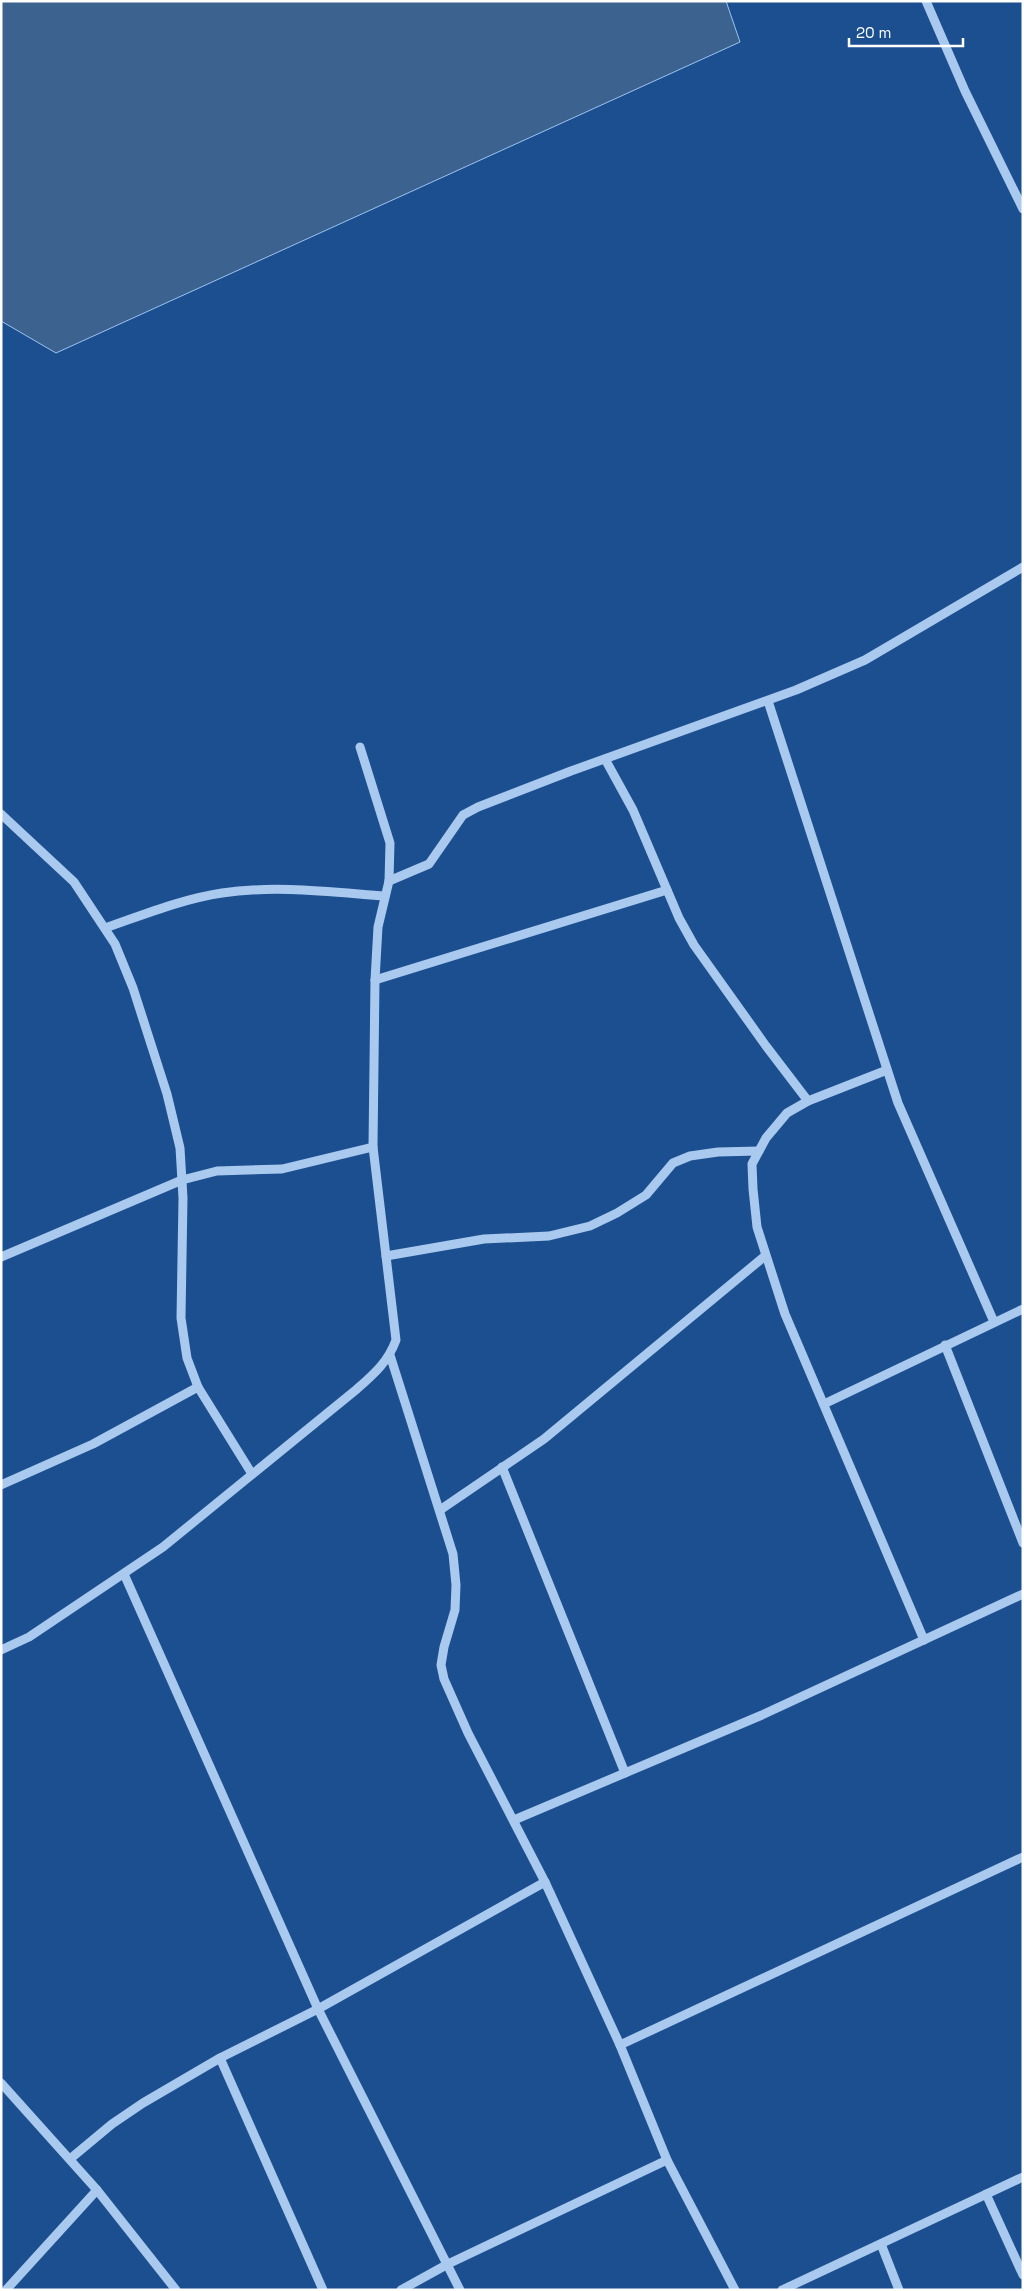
<svg xmlns="http://www.w3.org/2000/svg" width="1024" height="2291" font-family="'Space Grotesk',sans-serif">
	<style>
		.water { fill: #3c6290; stroke: #9cc4f0 }
		.lines { fill: none; stroke-linecap: round; stroke-linejoin: round }
		.minor { stroke: #a9c9ee; stroke-width: 9 }
	</style>
	<rect width="100%" height="100%" fill="#1b4f8f"/>
	<polygon class="water" points="1,1 726,1 740,42 56,353 1,321"/>
	<g class="lines">
		<g class="minor">
			<polyline points="926,1 965,91 1023,209"/>
			<polyline points="768,701 898,1103 994,1322"/>
			<polyline points="605,759 633,810 679,918 694,945 766,1046 808,1101"/>
			<polyline points="1,814 74,882 115,944 133,988 167,1094 180,1148 183,1198 181,1318 187,1358 198,1387 252,1474"/>
			<polyline points="389,881 429,864 463,815 478,807 571,771 796,690 865,660 1023,567"/>
			<path d="M105,928C143,915 182,899 222,893C275,885 331,892 385,896"/>
			<polyline points="375,980 667,890"/>
			<polyline points="887,1070 808,1101 787,1113 766,1138 752,1164 753,1189 757,1227 785,1314 924,1640"/>
			<polyline points="386,1256 484,1239 549,1236 590,1226 617,1213 646,1195 673,1163 690,1156 718,1152 759,1151"/>
			<polyline points="1,1257 182,1180 217,1171 282,1169 373,1147"/>
			<polyline points="945,1345 1023,1543"/>
			<polyline points="390,1355 453,1554 456,1585 455,1610 444,1647 441,1665 444,1679 468,1733 545,1882 620,2045 667,2160 735,2290"/>
			<polyline points="824,1404 1023,1309"/>
			<polyline points="502,1467 625,1773"/>
			<polyline points="1,1485 93,1444 198,1387"/>
			<polyline points="440,1510 544,1439 765,1256"/>
			<polyline points="124,1574 318,2009 460,2290"/>
			<path d="M1,1650L29,1637L163,1547L357,1389C374,1374 388,1362 396,1340L373,1147L375,980L378,927L389,881L390,843L360,747"/>
			<polyline points="514,1820 762,1715 1023,1594"/>
			<polyline points="620,2045 1023,1857"/>
			<polyline points="220,2058 323,2290"/>
			<polyline points="1,2083 97,2190 176,2290"/>
			<polyline points="70,2159 112,2124 143,2103 220,2058 318,2009 545,1882"/>
			<polyline points="986,2194 1023,2275"/>
			<polyline points="881,2244 899,2290"/>
			<polyline points="6,2290 97,2190"/>
			<polyline points="401,2290 448,2264 667,2160"/>
			<polyline points="782,2290 1023,2177"/>
		</g>
	</g>
	<rect width="1024" height="2291" fill="none" stroke="#ffffff" stroke-width="5"/>
	<path d="M849 38v8h114v-8" fill="none" stroke="#ffffff" stroke-width="2.5"/>
	<text x="856" y="38" font-size="15" fill="#ffffff" stroke="#1b4f8f" stroke-width="4" paint-order="stroke">20 m</text>
</svg>
